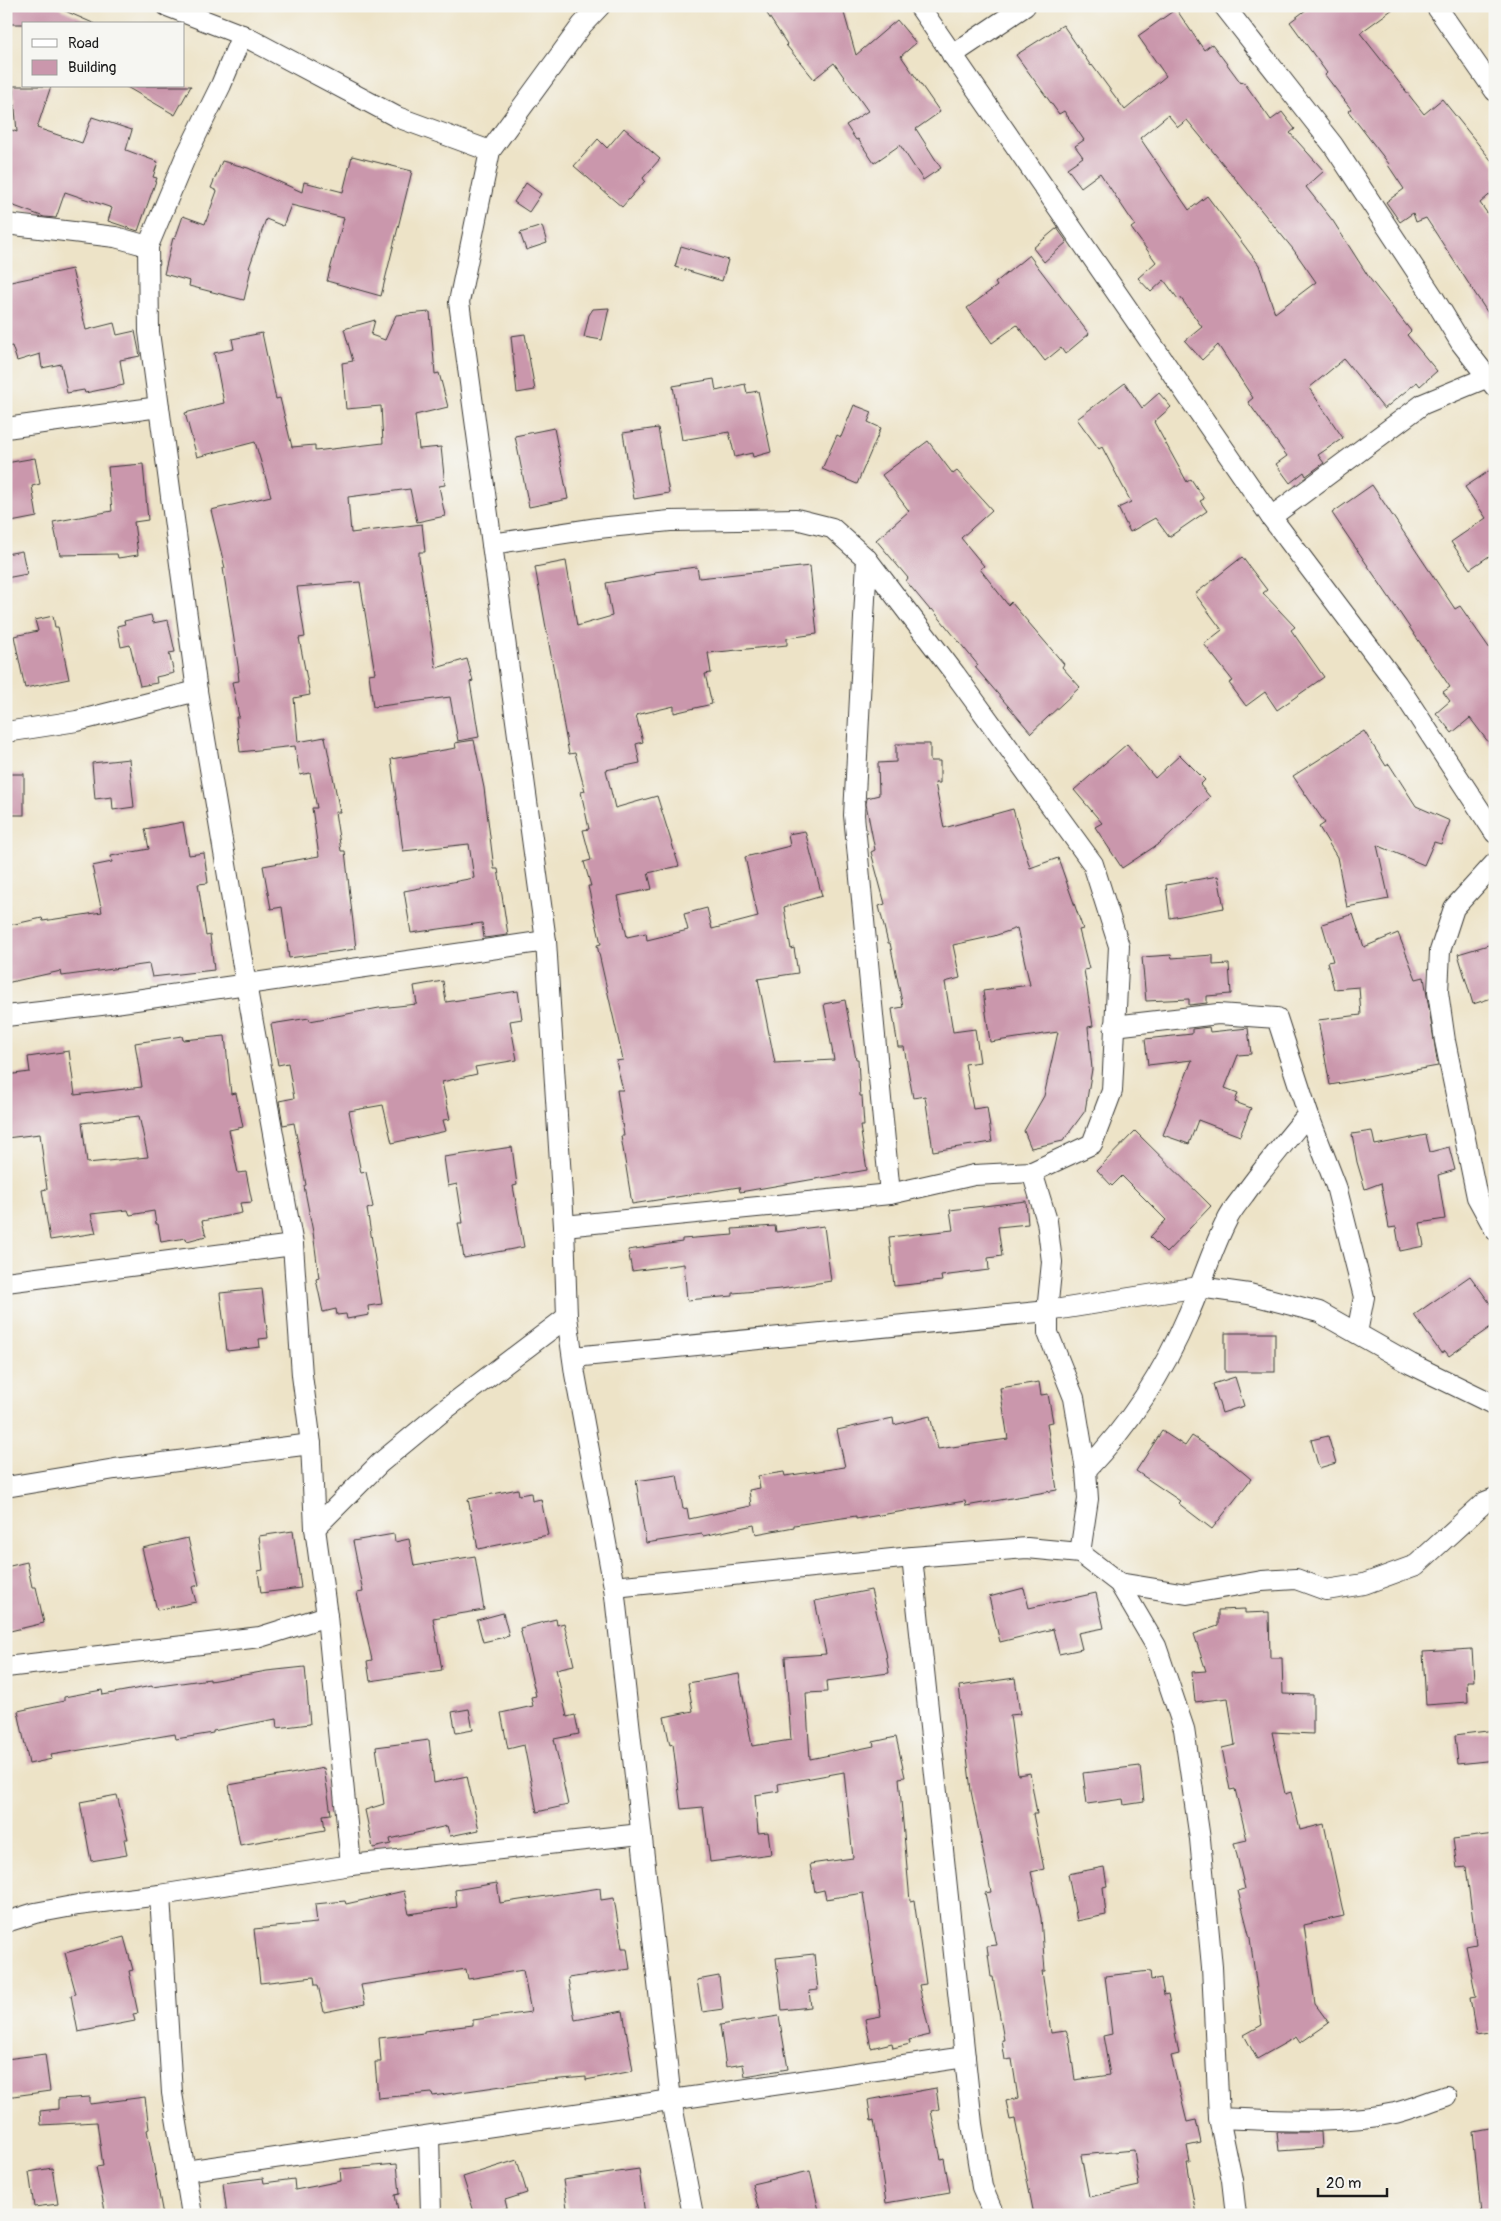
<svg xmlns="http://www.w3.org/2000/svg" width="1501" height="2221" font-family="Pangolin,sans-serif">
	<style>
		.building { fill: #ca97ac; fill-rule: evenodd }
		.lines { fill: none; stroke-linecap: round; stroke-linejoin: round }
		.minor-casing { stroke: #3b3a36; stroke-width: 22 }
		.minor { stroke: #fff; stroke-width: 20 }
	</style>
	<rect width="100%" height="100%" fill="#f6f6f2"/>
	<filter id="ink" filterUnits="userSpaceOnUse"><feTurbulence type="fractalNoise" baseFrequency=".02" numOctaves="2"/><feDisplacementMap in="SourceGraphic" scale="10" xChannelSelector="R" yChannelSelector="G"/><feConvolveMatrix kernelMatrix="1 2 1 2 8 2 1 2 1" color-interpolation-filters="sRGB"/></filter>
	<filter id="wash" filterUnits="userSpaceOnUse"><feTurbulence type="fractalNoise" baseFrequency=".0096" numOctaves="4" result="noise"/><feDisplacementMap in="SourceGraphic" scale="20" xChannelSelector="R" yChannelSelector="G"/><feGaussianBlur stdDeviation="1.12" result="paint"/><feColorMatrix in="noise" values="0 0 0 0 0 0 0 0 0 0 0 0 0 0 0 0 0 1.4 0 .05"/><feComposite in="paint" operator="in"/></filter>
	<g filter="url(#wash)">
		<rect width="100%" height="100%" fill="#ede3c7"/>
		<g id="blocks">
			<g class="building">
				<polygon points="6,6 54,6 95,24 8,24"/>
				<polygon points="762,6 842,6 856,55 897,20 916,43 901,56 940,112 916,129 941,168 923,180 900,145 874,163 858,139 856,140 846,125 868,111 834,63 814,79 786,45 787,44"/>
				<polygon points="1311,6 1397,6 1360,33 1424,114 1442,99 1495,165 1495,190 1480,203 1495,224 1495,324 1426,218 1416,222 1413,213 1400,222 1386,202 1404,189 1388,165 1389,164 1348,111 1351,109 1325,75 1327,73 1290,22"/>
				<path d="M1176,9L1204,50L1212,44L1241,83L1243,81L1271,120L1282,112L1295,129L1290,133L1324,171L1306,187L1333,221L1370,279L1411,331L1407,335L1437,371L1420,386L1417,382L1384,409L1344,359L1309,388L1343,438L1318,455L1324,463L1306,476L1304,472L1290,483L1276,464L1287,456L1248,402L1253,398L1218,345L1202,360L1185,341L1202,327L1180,297L1178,299L1164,280L1151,292L1138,278L1156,262L1131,228L1135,225L1100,173L1081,187L1067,168L1083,157L1075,146L1084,140L1064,111L1059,114L1016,55L1063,25L1091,66L1092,65L1125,110L1166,76L1138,36ZM1168,115L1178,127L1187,120L1293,249L1316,282L1275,313L1259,265L1207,196L1189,210L1140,138Z"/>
				<polygon points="13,86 51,86 37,128 82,143 92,117 132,130 126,150 158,162 153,177 157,178 138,231 108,221 112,208 65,192 56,218 44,217 6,203 6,128 17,132"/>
				<polygon points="125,86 191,86 175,115"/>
				<polygon points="624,128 660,159 643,178 645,181 622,207 574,166 598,139 607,148"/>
				<polygon points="352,156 412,171 381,296 327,281 344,218 291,205 283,226 266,219 249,268 251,269 244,300 189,286 190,281 164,274 173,238 175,239 183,216 205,224 217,191 211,188 222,161 248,168 302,192 304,182 343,192"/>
				<polygon points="526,183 541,194 529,212 514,202"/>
				<polygon points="542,226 547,243 526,250 520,233"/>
				<polygon points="1057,228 1067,242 1044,262 1033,248"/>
				<polygon points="681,246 728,260 722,281 675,267"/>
				<polygon points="1029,255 1089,334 1065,354 1061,348 1045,361 1017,325 992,343 967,308 997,286 995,283"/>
				<polygon points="72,269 86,330 114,323 117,335 135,331 140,356 120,360 124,385 85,393 84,390 67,393 61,364 42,368 40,354 17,361 12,346 6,347 6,283"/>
				<polygon points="609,308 602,340 584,337 589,315 593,309"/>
				<polygon points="430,312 435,374 439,373 448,407 415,415 419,449 441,447 445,485 439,486 445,516 417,522 410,489 348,497 351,533 422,524 425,552 419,552 419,558 436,668 467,659 473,681 470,682 479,737 458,741 450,697 373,707 369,674 375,673 360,582 297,587 305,637 299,638 310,695 294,698 298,742 325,737 340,812 335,812 341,851 345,851 356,949 289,958 282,907 271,909 263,866 319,856 312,808 317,808 310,773 300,775 295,746 240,752 236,717 239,717 232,682 239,681 238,672 239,672 223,568 225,568 211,510 271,496 255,442 197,457 185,413 224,403 214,353 234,349 232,339 262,333 276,399 280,398 292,447 315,445 315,451 383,443 381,406 346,409 342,363 353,361 344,329 375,320 371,335 385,340 396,315"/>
				<polygon points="525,334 535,390 517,393 511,336"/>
				<polygon points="714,379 716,391 745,384 747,393 758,391 771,452 753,457 752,453 735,457 729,432 682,440 673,386"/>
				<polygon points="1125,383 1142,408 1159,393 1171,407 1154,422 1187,482 1191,479 1204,499 1200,501 1207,511 1169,537 1155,518 1130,532 1118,508 1131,502 1102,447 1099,449 1077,419"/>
				<polygon points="854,405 872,412 868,422 881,428 857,484 822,469 837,435 841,437"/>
				<polygon points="554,428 568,499 529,507 515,436"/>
				<polygon points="658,428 669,493 634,499 623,433"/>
				<polygon points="928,441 953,474 957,471 992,510 961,538 984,566 980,569 1008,605 1011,602 1064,664 1062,667 1080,687 1031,733 975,667 978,665 932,609 930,610 906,581 908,578 876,540 909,511 882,475"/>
				<polygon points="35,458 40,484 32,486 37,517 6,523 6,463"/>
				<polygon points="143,464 148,520 134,522 138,555 118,558 117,554 60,555 53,522 112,511 108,467"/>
				<polygon points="1495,467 1495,552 1470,569 1451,542 1486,518 1465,487"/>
				<polygon points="1372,485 1455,609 1460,606 1495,656 1495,751 1470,718 1452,733 1436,713 1450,701 1443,692 1450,687 1332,513"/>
				<polygon points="22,551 27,574 6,578 6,554"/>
				<polygon points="1242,557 1267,590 1263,593 1295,627 1291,630 1324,677 1277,710 1265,692 1246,706 1229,683 1233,681 1204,644 1222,630 1195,594"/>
				<polygon points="566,561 577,626 612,616 606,583 655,574 654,572 697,567 699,578 810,566 817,634 787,638 787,645 708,653 711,673 705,674 712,704 674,713 674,706 636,715 643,742 636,744 640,763 606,770 615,808 657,796 679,866 648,873 652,889 618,896 627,937 646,933 647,940 688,930 684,914 707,908 712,929 758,917 745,857 790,846 788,834 805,831 822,896 784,907 791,949 794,948 798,973 758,979 775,1063 834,1060 824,1004 845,1000 856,1059 858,1059 860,1096 862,1096 864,1126 860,1126 867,1170 740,1192 739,1187 632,1204 621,1136 624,1136 617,1090 623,1090 616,1061 623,1060 597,945 601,944 588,886 591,886 584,862 591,860 583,830 589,829 581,792 585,791 575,753 569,754 535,567"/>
				<polygon points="151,615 153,623 168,620 175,652 169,653 174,673 156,677 157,683 140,686 130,645 121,647 117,626 125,624 124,621"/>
				<polygon points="53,616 55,627 58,627 69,679 25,688 14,636 38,631 35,620"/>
				<polygon points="1364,731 1386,766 1389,764 1416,806 1450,821 1441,844 1434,842 1424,865 1377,845 1389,899 1347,907 1337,857 1319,827 1325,823 1293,776"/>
				<polygon points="474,740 484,788 494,869 498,869 508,935 484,938 482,923 411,933 404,891 474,878 469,844 403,851 391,759 456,748 455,743"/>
				<polygon points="896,744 930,744 930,761 940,761 940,783 935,783 944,828 1013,809 1030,868 1058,858 1083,929 1079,930 1089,969 1084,970 1093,1026 1088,1027 1092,1069 1085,1111 1063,1141 1031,1148 1024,1131 1044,1096 1058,1032 990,1042 983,991 1030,985 1017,928 994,936 953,945 960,978 945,982 953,1032 975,1029 980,1062 965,1064 973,1109 987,1107 992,1142 933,1151 925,1096 913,1098 904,1047 898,1047 892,1009 903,1007 890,943 888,943 879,906 885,904 871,852 875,850 866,804 867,798 879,795 878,763 896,762"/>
				<polygon points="1127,744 1155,778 1180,755 1205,780 1200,785 1210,797 1160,843 1122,868 1095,827 1102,823 1074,790"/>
				<polygon points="129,759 134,807 113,810 112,797 95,799 92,763"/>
				<rect x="6" y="774" width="18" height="41"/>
				<polygon points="183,822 189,855 204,853 208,883 198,884 206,936 210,935 214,970 152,977 149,964 62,976 61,971 6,983 6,926 42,918 43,921 102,912 92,866 112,862 111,856 149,849 145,829"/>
				<polygon points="1218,876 1224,908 1170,918 1166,885"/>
				<polygon points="1353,914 1364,947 1398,933 1416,979 1424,977 1438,1066 1330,1085 1318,1020 1361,1015 1359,987 1334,989 1327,962 1333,961 1322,924"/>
				<polygon points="1495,943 1495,997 1473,1004 1458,954"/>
				<polygon points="1171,955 1172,958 1213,955 1213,965 1229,964 1231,994 1207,996 1207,1003 1189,1005 1189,999 1146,1001 1142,957"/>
				<polygon points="443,981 446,1002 518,991 522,1019 510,1021 517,1060 475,1067 477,1074 442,1082 450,1119 443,1120 446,1131 392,1143 383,1105 349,1111 361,1173 366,1172 373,1207 367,1209 382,1304 368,1306 369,1315 347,1319 346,1314 337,1315 336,1309 323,1312 316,1279 319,1278 313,1232 304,1186 306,1185 294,1123 283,1125 279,1101 294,1098 288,1063 278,1065 271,1024 309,1018 310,1021 379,1008 417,1004 414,986"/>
				<polygon points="1209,1027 1210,1032 1248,1028 1251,1054 1238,1055 1225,1088 1238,1093 1235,1102 1251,1108 1240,1136 1198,1120 1189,1144 1163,1135 1192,1060 1148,1065 1145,1039 1192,1034 1192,1029"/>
				<path d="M182,1036L183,1040L225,1036L231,1094L236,1093L243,1127L229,1130L238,1173L246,1172L252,1202L240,1203L242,1213L202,1221L206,1236L187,1241L186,1238L161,1242L158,1224H156L154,1211L130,1215L128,1210L91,1214L96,1233L50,1240L42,1190L47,1189L40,1134L6,1138V1075L30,1072L28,1057L69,1051L75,1095L142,1087L135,1043ZM139,1116L148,1157L87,1163L82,1123Z"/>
				<polygon points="1135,1131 1211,1206 1166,1253 1150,1237 1166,1220 1122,1176 1112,1186 1097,1170"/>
				<polygon points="1372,1131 1375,1145 1426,1135 1430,1152 1449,1147 1455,1170 1438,1175 1445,1219 1420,1223 1424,1246 1400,1251 1396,1227 1389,1228 1381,1183 1365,1189 1357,1162 1352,1134"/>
				<polygon points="512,1147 517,1185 513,1186 524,1247 464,1258 458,1223 463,1223 457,1184 448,1186 444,1157"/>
				<polygon points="1026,1201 1028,1224 998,1227 1002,1256 988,1258 989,1270 941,1276 942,1281 894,1286 889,1237 953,1230 950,1210"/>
				<polygon points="775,1226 776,1232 824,1226 831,1281 781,1289 733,1293 733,1296 687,1300 684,1264 632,1271 628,1250 682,1242 682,1239 733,1235 732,1229"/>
				<polygon points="1470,1276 1495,1310 1495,1324 1449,1356 1445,1351 1441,1353 1414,1315"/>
				<polygon points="262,1289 268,1338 259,1339 260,1347 227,1351 220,1293"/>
				<rect x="1225" y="1333" width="50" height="39"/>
				<polygon points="1235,1377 1244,1406 1222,1413 1213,1384"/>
				<polygon points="1039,1382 1041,1395 1048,1394 1053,1422 1047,1423 1057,1490 966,1506 965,1501 856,1519 856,1516 794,1525 794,1527 756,1534 754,1525 703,1536 702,1534 646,1543 636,1481 677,1475 683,1509 687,1508 689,1519 751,1506 749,1490 760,1488 758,1476 784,1472 785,1476 845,1467 837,1430 893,1418 894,1425 930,1416 938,1449 1008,1439 1000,1388"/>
				<polygon points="1162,1431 1185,1446 1192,1436 1226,1458 1251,1479 1212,1529 1178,1503 1180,1501 1136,1471"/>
				<polygon points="1328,1436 1336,1463 1319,1468 1311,1440"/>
				<polygon points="518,1489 519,1495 531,1493 532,1501 541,1499 548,1535 478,1549 468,1499"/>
				<polygon points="293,1531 301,1588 261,1593 258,1571 263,1570 259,1536"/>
				<polygon points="394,1534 395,1542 409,1539 414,1566 475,1556 484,1610 433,1618 442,1670 370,1681 367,1661 372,1660 357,1593 363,1592 353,1541"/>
				<polygon points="188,1538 199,1585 192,1587 196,1602 157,1610 142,1548"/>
				<polygon points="27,1562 32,1587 36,1587 44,1623 6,1632 6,1567"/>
				<polygon points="1024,1588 1029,1608 1096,1593 1104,1628 1078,1633 1082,1649 1059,1654 1053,1629 1000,1642 989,1597"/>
				<polygon points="871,1590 886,1652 889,1673 826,1681 827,1692 806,1693 810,1759 874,1746 873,1742 896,1737 905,1777 899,1778 910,1901 914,1900 926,1984 919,1985 930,2035 909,2040 910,2044 893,2048 892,2043 871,2048 865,2019 881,2016 863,1893 826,1899 824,1890 815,1892 810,1864 853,1858 844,1772 778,1784 779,1791 755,1795 758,1833 768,1832 771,1854 710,1862 703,1807 681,1809 673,1744 670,1745 664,1717 693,1711 688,1683 739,1674 752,1746 791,1740 785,1657 826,1654 815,1601"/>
				<polygon points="1245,1609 1245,1613 1269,1612 1270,1658 1282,1658 1283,1694 1313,1695 1313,1734 1272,1732 1285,1794 1291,1792 1300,1830 1324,1824 1344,1916 1304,1925 1315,2004 1329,2023 1300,2043 1296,2037 1257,2059 1244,2035 1262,2025 1250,1938 1238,1891 1245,1889 1234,1843 1247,1840 1235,1789 1230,1790 1222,1748 1235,1745 1228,1698 1195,1702 1192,1672 1206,1671 1194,1634 1218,1626 1218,1610"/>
				<polygon points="503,1613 509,1636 483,1642 477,1620"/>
				<polygon points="556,1619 557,1625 564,1623 574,1665 556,1669 567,1717 575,1715 579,1734 554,1739 568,1805 537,1812 524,1745 508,1749 501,1713 533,1706 531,1697 536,1696 520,1628"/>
				<polygon points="1472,1649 1474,1681 1467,1681 1468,1702 1426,1705 1423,1652"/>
				<polygon points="305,1667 310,1724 277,1728 276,1719 213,1731 213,1733 176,1739 175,1734 51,1755 52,1759 29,1764 18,1711 64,1701 64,1697 102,1690 103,1695 152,1686 152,1687 210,1679 210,1681 267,1671"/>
				<path d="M1015,1678L1020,1714L1010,1715L1018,1775L1030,1773L1037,1814H1033L1044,1869L1031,1872L1041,1918L1045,1971H1042L1051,2033L1066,2031L1069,2038L1075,2080L1110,2075L1103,2036L1112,2034L1105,1976L1150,1971L1151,1980L1161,1978L1164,1995L1168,1994L1179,2054L1171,2056L1187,2122L1196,2120L1201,2143L1187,2146L1190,2162H1187L1196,2215H1034L1015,2119L1010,2120L1006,2101L1018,2098L1012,2059L1005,2060L1002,2040H1004L993,1977H991L987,1946L996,1945L985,1893L991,1892L971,1791L959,1686ZM1134,2150L1139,2186L1089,2197L1081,2155Z"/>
				<polygon points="469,1709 473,1730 456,1733 452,1712"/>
				<polygon points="1495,1730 1495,1760 1458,1764 1455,1735"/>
				<polygon points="429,1740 434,1783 467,1776 479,1830 450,1836 447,1826 390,1839 391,1844 373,1848 365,1810 384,1804 376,1747"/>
				<polygon points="1140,1766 1144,1802 1124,1805 1123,1799 1087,1804 1083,1773"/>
				<polygon points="324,1768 331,1814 323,1815 325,1830 240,1845 229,1785"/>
				<polygon points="117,1795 128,1839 124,1839 127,1855 91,1861 80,1802"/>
				<polygon points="1495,1834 1495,2032 1476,2035 1470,1998 1476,1997 1466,1946 1476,1944 1466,1867 1457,1868 1453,1839"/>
				<polygon points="1104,1867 1107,1886 1103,1887 1106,1915 1077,1921 1068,1874"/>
				<polygon points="497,1883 500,1903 600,1888 601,1900 614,1898 622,1948 627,1948 630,1969 568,1978 575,2020 623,2011 633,2071 586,2080 586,2077 536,2081 433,2096 432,2093 378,2098 375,2062 381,2062 379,2038 424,2033 424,2031 473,2025 473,2020 531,2012 523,1970 468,1979 466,1969 361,1985 365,2004 324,2012 318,1985 315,1985 314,1977 260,1983 254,1929 317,1923 315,1904 345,1901 346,1904 404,1891 409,1914 457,1907 455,1890"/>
				<polygon points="124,1937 133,1970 129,1971 138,2013 133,2014 135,2021 78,2032 71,1995 76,1994 65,1953"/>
				<polygon points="814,1954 818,1990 809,1991 811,2007 782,2010 776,1958"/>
				<polygon points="719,1976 723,2009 702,2012 697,1980"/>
				<polygon points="779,2016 788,2069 745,2076 743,2064 726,2067 720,2025"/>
				<polygon points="45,2054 50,2091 6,2097 6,2059"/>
				<polygon points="936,2088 939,2109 931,2111 941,2159 944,2158 950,2192 886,2203 874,2120 871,2121 868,2100"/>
				<polygon points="90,2097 90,2104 145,2097 149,2129 147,2130 163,2215 106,2215 96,2167 103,2166 97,2122 41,2125 40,2111 58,2109 58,2099"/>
				<polygon points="1495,2127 1495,2215 1481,2215 1473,2131"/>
				<polygon points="1277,2132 1321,2132 1322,2148 1279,2151"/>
				<polygon points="517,2160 527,2193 505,2200 507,2208 484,2215 475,2215 463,2177"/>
				<polygon points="397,2164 400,2194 395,2195 399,2215 302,2215 301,2209 261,2215 227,2215 223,2183 263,2178 264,2183 294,2179 295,2190 341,2181 340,2169"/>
				<polygon points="52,2168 58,2204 34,2207 29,2172"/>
				<polygon points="639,2169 645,2215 568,2215 563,2180"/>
				<polygon points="810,2171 820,2215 760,2215 752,2184"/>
			</g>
		</g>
	</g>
	<g filter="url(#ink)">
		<use href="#blocks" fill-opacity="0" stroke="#3b3a36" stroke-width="1"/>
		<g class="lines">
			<defs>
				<g id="minor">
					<polyline points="167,6 242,35 397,117 490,151"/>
					<polyline points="600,6 582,25 490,151 459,302 546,941 564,1226 567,1317 575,1374 614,1587 671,2100 693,2215"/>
					<polyline points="919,6 1271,517 1397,684 1495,833"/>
					<polyline points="1224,6 1333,145 1432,295 1461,343 1495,387"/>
					<polyline points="1436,6 1495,91"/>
					<polyline points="242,35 221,85 185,158 148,246 149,332 197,691 246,984 293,1245 302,1375 311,1444 315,1528 327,1616 351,1865"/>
					<polyline points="952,55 1025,6"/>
					<polyline points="6,224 115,237 148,246"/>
					<polyline points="6,428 159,407"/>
					<polyline points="1271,517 1423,404 1488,377"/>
					<polyline points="492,544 598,528 670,521 796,519 832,528 867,559 955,674 1093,864 1119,946 1112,1091 1092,1144 1032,1172 974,1175 890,1194 564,1226"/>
					<polyline points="867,559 854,815 890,1194"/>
					<polyline points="6,732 77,721 197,691"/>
					<polyline points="1495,863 1454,908 1440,951 1438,992 1445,1041 1477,1197 1495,1230"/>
					<polyline points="6,1016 101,1005 546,941"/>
					<polyline points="1114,1026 1218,1014 1277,1018 1308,1114 1336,1186 1364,1297 1357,1333"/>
					<polyline points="1032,1172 1047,1221 1052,1262 1048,1302 1048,1333 1074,1398 1086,1470 1088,1499 1080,1553"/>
					<polyline points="6,1282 293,1245"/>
					<polyline points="573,1357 1048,1311 1199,1287 1249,1294 1319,1312 1411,1364 1495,1405"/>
					<path d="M1086,1470C1130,1424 1163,1374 1188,1315C1202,1284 1211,1251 1227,1220C1231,1211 1238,1203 1244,1195C1264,1167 1286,1141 1308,1114"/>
					<polyline points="6,1487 115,1469 311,1444"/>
					<polyline points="315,1528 380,1463 443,1411 567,1317"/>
					<polyline points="912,1557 972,2124 982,2187 994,2215"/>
					<polyline points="1119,1583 1187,1594 1262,1581 1296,1579 1326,1590 1364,1584 1416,1565 1485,1502 1495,1498"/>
					<polyline points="614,1587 912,1557 1027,1548 1080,1553 1119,1583 1156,1646 1184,1729 1200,1839 1212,1967 1219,2118 1232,2180 1236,2215"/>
					<polyline points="6,1667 260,1637 327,1616"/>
					<polyline points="160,1895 172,2093 192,2215"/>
					<polyline points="6,1922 35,1913 78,1905 160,1895 351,1865 641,1834"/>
					<path d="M1219,2118C1276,2120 1338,2125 1395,2113C1412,2109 1430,2101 1446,2096"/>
					<polyline points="429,2136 431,2215"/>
					<polyline points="185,2171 965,2057"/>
				</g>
			</defs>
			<use href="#minor" class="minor-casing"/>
			<use href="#minor" class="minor"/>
		</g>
	</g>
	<rect width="1501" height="2221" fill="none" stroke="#f6f6f2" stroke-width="25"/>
	<rect x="22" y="22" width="162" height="65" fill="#f6f6f2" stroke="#9f9f9c"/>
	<rect x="32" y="39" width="25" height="8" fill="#ffffff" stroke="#9f9f9c"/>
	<text x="68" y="48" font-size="15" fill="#1c1c1c">Road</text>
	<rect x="32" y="60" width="25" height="15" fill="#ca97ac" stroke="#9f9f9c"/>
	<text x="68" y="72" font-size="15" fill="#1c1c1c">Building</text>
	<path d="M1318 2188v8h69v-8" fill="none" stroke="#1c1c1c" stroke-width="2.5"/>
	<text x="1326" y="2188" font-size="15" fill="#1c1c1c" stroke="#f6f6f2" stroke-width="4" paint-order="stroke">20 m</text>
</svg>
